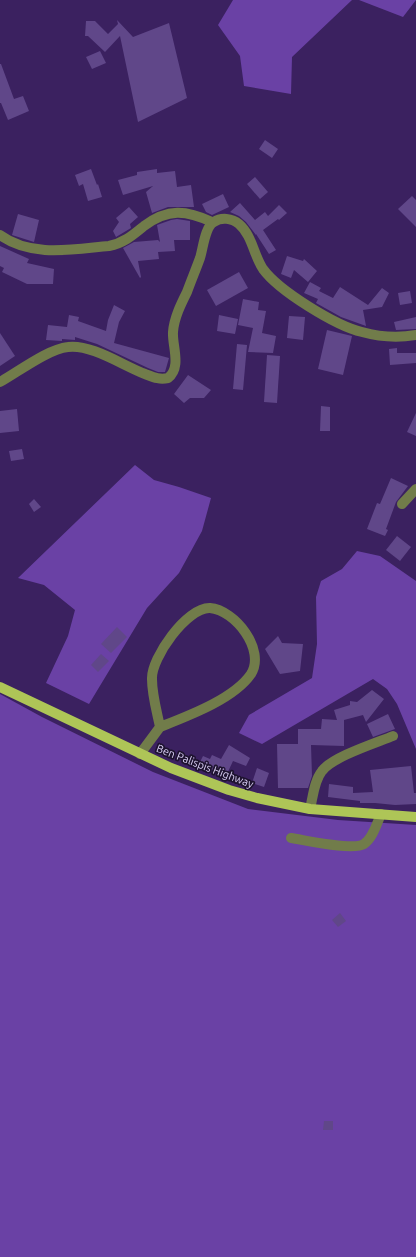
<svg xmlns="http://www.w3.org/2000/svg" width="416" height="1257" font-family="Ubuntu,sans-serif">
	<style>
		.green { fill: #6a41a5 }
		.building { fill: #604789 }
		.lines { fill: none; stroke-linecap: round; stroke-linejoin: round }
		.minor { stroke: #717c4a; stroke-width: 10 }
		.major { stroke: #aec557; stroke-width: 10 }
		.labels { text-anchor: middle; stroke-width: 3.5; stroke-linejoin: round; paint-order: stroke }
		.street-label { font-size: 11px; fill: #d9cef4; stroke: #1e132f }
	</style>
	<rect width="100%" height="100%" fill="#3b2160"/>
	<g class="green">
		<polygon points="233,0 352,0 292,57 291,94 244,86 240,56 218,25"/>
		<polygon points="359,0 416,0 403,17"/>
		<polygon points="135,465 154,480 179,487 211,498 202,531 179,573 147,608 89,704 46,683 68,636 75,610 44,585 18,578"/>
		<polygon points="357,551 380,556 416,581 416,749 397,704 387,689 373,679 262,744 239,733 249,715 312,678 317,644 316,597 321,581 342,569"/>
		<polygon points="0,694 42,717 153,772 248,809 338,820 416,825 416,1257 0,1257"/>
	</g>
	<g class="building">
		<polygon points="117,20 133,37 169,23 187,98 138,122 120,36 105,52 88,36 85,36 86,21 95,21 108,34 118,24"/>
		<polygon points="100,51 106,63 92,69 86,57"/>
		<polygon points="0,64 1,64 14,99 23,96 29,111 8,120 1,103 0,103"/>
		<polygon points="265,140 278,149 272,158 259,149"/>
		<polygon points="91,169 97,185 98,184 102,197 88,201 83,184 79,186 75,175"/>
		<polygon points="157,169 157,173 175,171 177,187 191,185 194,207 168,207 152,213 146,192 153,186 123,195 118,180 137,175 137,172"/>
		<polygon points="255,177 268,192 260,199 247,184"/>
		<polygon points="223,194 229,207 212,215 206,212 202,204"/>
		<polygon points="412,196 416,200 416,227 398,209"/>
		<polygon points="240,203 255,220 265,212 268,216 279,205 287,213 279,220 278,219 263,230 276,250 269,254 256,234 256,235 246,222 239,216 230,212"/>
		<polygon points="129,207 138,217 130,224 131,228 116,237 113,231 119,222 116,218"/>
		<polygon points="18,214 39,220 34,242 12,235"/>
		<polygon points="177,219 190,221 190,240 174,240 175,251 158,252 159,259 138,261 141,277 140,278 123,248 134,242 158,240 160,242 157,225 171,220"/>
		<polygon points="0,246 29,259 27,263 54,269 53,284 27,284 2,272 4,268 0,266"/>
		<polygon points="287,256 303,261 304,259 317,271 308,282 294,270 291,278 281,274"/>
		<polygon points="239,272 248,288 216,306 207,290"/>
		<polygon points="310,282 321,288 319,291 333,298 340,287 368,305 382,288 389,293 382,307 363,310 366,326 341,317 316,303 318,299 304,293"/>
		<polygon points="410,291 412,303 400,305 398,293"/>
		<polygon points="243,299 259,302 258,310 266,311 262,333 276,336 273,353 248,352 253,328 238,325"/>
		<polygon points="114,305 125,311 119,322 114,343 169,358 165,372 158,372 148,368 97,344 75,337 75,340 62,339 62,341 46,340 48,325 67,327 69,315 79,317 78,321 106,331 108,320"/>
		<polygon points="219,315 238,319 235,334 217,331"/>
		<polygon points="289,316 305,317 303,340 287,338"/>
		<polygon points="416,317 416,329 396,330 394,322"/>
		<polygon points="327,330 352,336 343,375 318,369"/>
		<polygon points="0,333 15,356 0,366"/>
		<polygon points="237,344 247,345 243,390 233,389"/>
		<polygon points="397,348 397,353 416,353 416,363 390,365 389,349"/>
		<polygon points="267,355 280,356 277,403 264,402"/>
		<polygon points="188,375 211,390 204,398 190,398 184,403 174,394"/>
		<polygon points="321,406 330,407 330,431 320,431"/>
		<polygon points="17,409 19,431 0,433 0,411"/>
		<polygon points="416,413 416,436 407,432"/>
		<polygon points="22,449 24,459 11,461 9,451"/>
		<polygon points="391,478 408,486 396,502 386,529 388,530 385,536 367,529 377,503 380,504"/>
		<polygon points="34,499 41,507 34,512 29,504"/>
		<polygon points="397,536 411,547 400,561 386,550"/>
		<polygon points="117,627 127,637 111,653 101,644"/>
		<polygon points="278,636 282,643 303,644 300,671 280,674 265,649"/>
		<polygon points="101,654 109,661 98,672 91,665"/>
		<polygon points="372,690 384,699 366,722 363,715 344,720 344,746 311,745 312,776 308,788 278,788 277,744 298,744 298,729 321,729 322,719 337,720 334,710 350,705 350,701 357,702"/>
		<polygon points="388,714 395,729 373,737 367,724"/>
		<polygon points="229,745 250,758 246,766 233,761 226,776 199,764 203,756 210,759 212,755 221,759"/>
		<polygon points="411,766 414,793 416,793 416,804 395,805 375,803 360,803 360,801 328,797 329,784 353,787 353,793 373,792 370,770"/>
		<polygon points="257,768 269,773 264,787 252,783"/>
		<polygon points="340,913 346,921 338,927 332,920"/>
		<polygon points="324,1121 333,1121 333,1130 323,1130"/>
	</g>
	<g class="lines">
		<g class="minor">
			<path d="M0,235C31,258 74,249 109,246C124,243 133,235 144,226C168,208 186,210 212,222"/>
			<path d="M0,382C18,372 48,349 68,347C91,344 122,365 145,374C153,377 159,380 168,378C182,367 172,346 173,332C174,318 181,304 187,292C191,281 196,269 200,258C203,249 205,226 214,222C221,217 232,218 239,224C252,235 254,256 263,269C279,291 336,326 362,332C380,337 398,338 416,335"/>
			<polyline points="402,504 416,489"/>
			<path d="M140,754L160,727C157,712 152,695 152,679C151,658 187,607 210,608C235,610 266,650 251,674C234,699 188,716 160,727"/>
			<path d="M310,809C313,797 314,781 322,771C332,757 376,743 393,736"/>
			<path d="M291,838C305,840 353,851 364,844C373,838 377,823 381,814"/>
		</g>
		<polyline class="major" points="0,687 171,768 229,790 257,798 310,809 416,817"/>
	</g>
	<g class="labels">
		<g class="street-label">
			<text transform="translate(205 766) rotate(21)" y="4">Ben Palispis Highway</text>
		</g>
	</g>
</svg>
